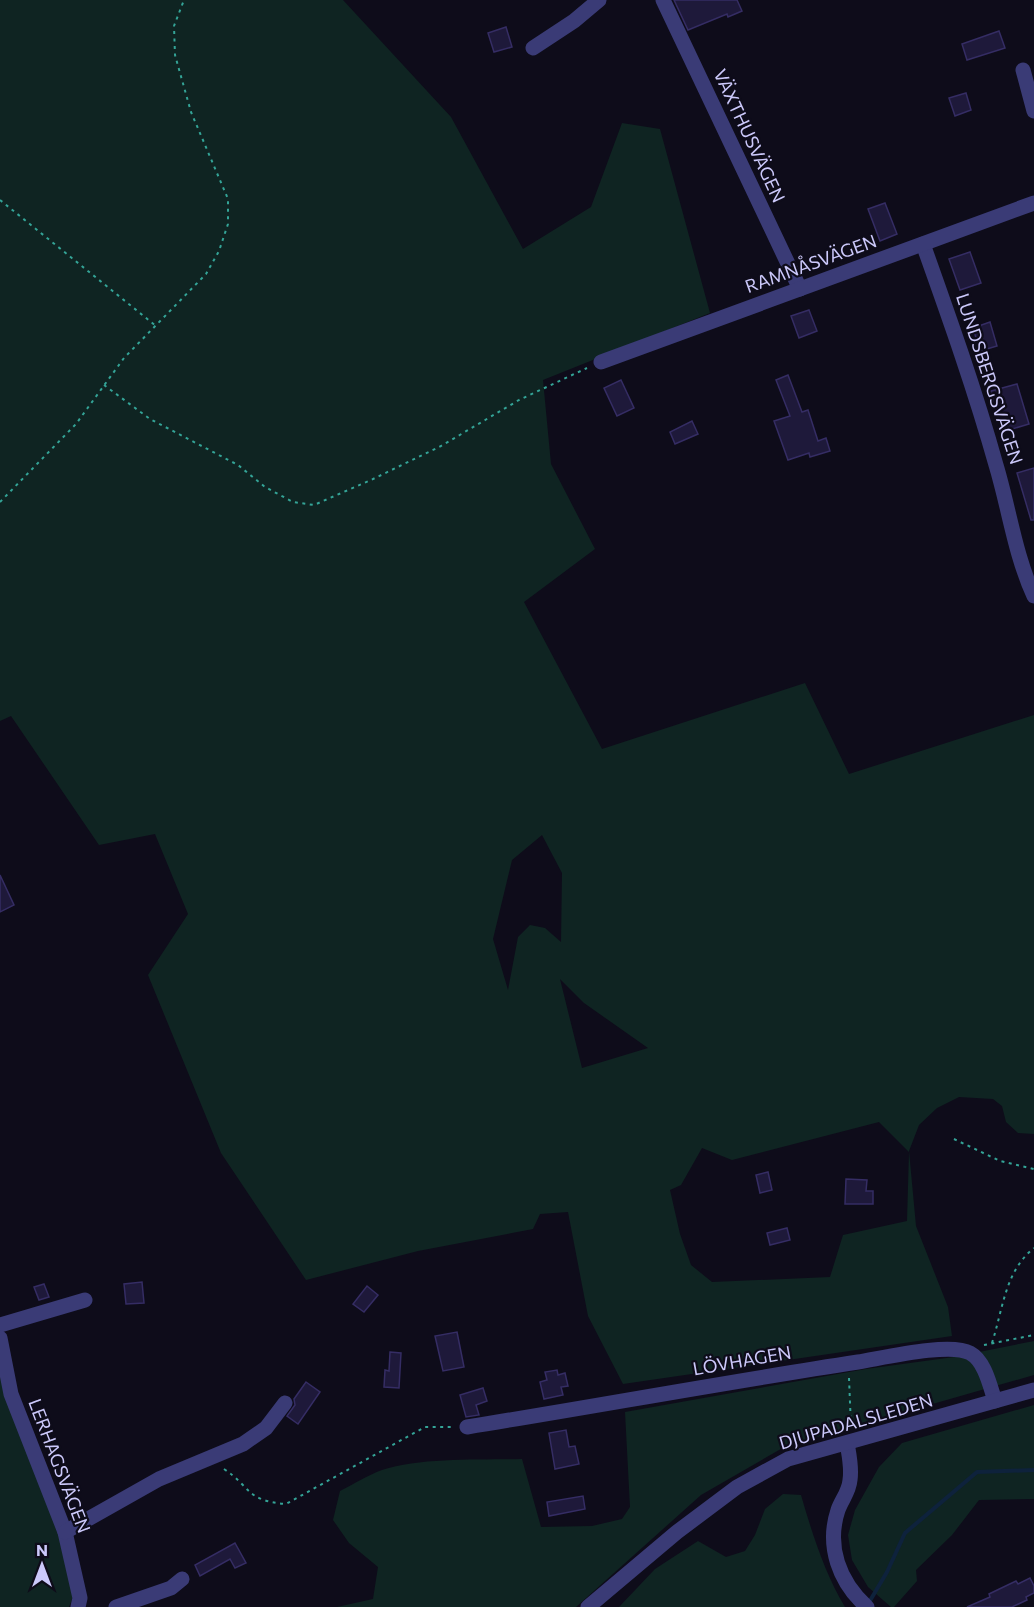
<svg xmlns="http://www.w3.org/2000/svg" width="1034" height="1607" font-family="Commissioner,sans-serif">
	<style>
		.green { fill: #0f2422; fill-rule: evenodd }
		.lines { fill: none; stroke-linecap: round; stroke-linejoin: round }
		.stream { stroke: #0e223c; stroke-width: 4 }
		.building { fill: #1e193a; stroke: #352d64; stroke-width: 1.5 }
		.path { stroke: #34a497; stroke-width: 2; stroke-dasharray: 3 4.5; stroke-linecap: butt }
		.minor { stroke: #3a3b76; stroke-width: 15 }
		.labels { text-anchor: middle; stroke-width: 4.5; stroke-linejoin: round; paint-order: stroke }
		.street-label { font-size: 18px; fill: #ccc9fb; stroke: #0e0c1a }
	</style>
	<rect width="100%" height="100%" fill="#0e0c1a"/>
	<g class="green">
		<path d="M0,0H343L451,117L523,249L591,207L622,123L660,129L710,313L543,380L551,464L595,549L524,602L602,749L805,683L849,774L1034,715V1134L1018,1133L1006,1122L1002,1106L993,1099L959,1097L937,1108L919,1125L909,1151L916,1226L948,1307L952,1336L623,1384L588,1316L568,1212L540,1214L533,1229L418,1251L306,1280L221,1153L148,975L188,914L155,834L99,845L11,716L0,721ZM542,835L562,873L561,942L545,928L530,925L518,937L508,990L493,939L512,860ZM560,979L584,1003L648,1048L582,1068ZM879,1122L909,1152L907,1221L843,1235L830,1277L712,1282L691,1265L680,1234L670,1190L681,1185L702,1148L732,1160Z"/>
		<path d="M1034,1341V1375L786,1446L701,1495L576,1607H337L373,1599L378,1567L349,1543L333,1520L340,1491C354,1484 368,1475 382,1470C421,1457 481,1460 522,1459L541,1527L592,1526L622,1519L630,1507L625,1412L866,1369L954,1357Z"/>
		<polygon points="0,1360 62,1534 74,1594 69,1607 0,1607"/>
		<polygon points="1034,1405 1034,1499 979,1500 952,1535 916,1570 917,1581 894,1607 891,1607 868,1587 852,1560 848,1535 855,1510 879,1467 902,1443"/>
		<path d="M783,1494L801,1495C812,1533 825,1574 845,1607H619L655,1569L698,1541L726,1557L745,1551L755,1535L765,1509Z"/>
	</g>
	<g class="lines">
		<polyline class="stream" points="867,1603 871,1599 887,1572 905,1533 977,1472 1034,1470"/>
	</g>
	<g class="building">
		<polygon points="674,0 737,0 742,11 728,17 727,14 688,30"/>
		<polygon points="506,27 512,47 494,52 488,33"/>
		<polygon points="999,31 1005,48 967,60 962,44"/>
		<polygon points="966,93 971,110 955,116 949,98"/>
		<polygon points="885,203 897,234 880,241 868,209"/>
		<polygon points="970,252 981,283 960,290 949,259"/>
		<polygon points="809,310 817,331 799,338 791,316"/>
		<polygon points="990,322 997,346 980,351 973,328"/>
		<polygon points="788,375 802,412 808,410 818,441 826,438 830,451 810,457 809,453 788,460 774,421 790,416 776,380"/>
		<polygon points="621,380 634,408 617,416 604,388"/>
		<polygon points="1017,384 1029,424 1002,432 991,391"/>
		<polygon points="692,421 698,434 675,444 670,432"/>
		<polygon points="1034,468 1034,520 1031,520 1017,473"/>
		<polygon points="0,875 14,905 0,912"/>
		<polygon points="768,1172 772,1190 760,1193 756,1175"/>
		<polygon points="846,1179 867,1180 866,1191 873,1191 873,1204 845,1204"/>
		<polygon points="787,1228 790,1240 770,1245 767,1233"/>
		<polygon points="142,1282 144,1303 126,1304 124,1284"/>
		<polygon points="44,1284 49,1297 39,1300 34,1287"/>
		<polygon points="367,1286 378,1295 364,1312 353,1304"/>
		<polygon points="457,1332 464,1367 443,1371 435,1336"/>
		<polygon points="390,1352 401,1353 399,1388 384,1387 385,1370 389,1371"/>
		<polygon points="557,1370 558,1375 565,1373 568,1386 561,1387 563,1395 544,1399 540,1382 547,1380 545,1372"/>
		<polygon points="306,1382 320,1392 298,1424 287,1416 295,1405 294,1399"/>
		<polygon points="483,1388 487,1401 476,1405 479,1415 466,1417 460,1395"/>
		<polygon points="566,1430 569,1447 575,1446 579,1464 555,1469 549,1433"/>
		<polygon points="583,1496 585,1509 549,1516 547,1502"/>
		<polygon points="235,1543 246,1563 235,1568 230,1559 200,1576 195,1565"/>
		<polygon points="1030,1578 1034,1586 1034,1593 1026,1597 1027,1600 1012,1607 967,1607 990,1597 989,1594 1016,1581 1018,1584"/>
	</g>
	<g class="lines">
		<g class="path">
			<polyline points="0,200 156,326"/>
			<polyline points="104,385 150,419 238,465 265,487 293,502 314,505 371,480 441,446 519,400 587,368"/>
			<polyline points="0,502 76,424 124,358 206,274 219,251 228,224 228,199 191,112 175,55 174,26 184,0"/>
			<polyline points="954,1139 1000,1161 1034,1169"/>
			<path d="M992,1343C1003,1309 1005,1271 1034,1248"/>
			<polyline points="984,1345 1034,1335"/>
			<polyline points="849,1378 851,1427"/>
			<path d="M224,1469C251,1487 246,1501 286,1504L425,1427H453"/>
		</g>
		<g class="minor">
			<polyline points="663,0 800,289"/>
			<polyline points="533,48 574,21 599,0"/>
			<polyline points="1023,70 1034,111"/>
			<path d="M923,244C949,317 975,390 996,465C1009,508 1015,555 1034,596"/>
			<polyline points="601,362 1034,203"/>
			<polyline points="0,1325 85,1300"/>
			<polyline points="0,1338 11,1394 65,1532 80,1598 78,1607"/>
			<path d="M467,1427C597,1406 727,1382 858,1362C883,1358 950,1342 970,1353C985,1361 990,1386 995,1401"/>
			<path d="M847,1443C849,1455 852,1467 850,1480C849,1492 842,1499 838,1510C826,1546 839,1582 867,1607"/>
			<polyline points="65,1532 159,1479 243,1444 266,1428 285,1403"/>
			<polyline points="116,1607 171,1588 182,1579"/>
			<polyline points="588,1607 677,1532 737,1487 788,1459 1034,1390"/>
		</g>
	</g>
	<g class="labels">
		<g class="street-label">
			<text transform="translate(749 136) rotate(65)" y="6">VÄXTHUSVÄGEN</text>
			<text transform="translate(811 264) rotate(-20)" y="6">RAMNÅSVÄGEN</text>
			<text transform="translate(989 379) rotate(72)" y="6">LUNDSBERGSVÄGEN</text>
			<text transform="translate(742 1361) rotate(-10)" y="6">LÖVHAGEN</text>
			<text transform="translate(856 1422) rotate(-16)" y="6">DJUPADALSLEDEN</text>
			<text transform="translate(59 1466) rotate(69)" y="6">LERHAGSVÄGEN</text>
		</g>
	</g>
	<g transform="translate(42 1565)" stroke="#0e0c1a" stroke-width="4.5" paint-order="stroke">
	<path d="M0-4.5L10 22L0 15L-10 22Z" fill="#ccc9fb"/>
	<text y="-9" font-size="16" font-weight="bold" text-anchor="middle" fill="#ccc9fb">N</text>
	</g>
</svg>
